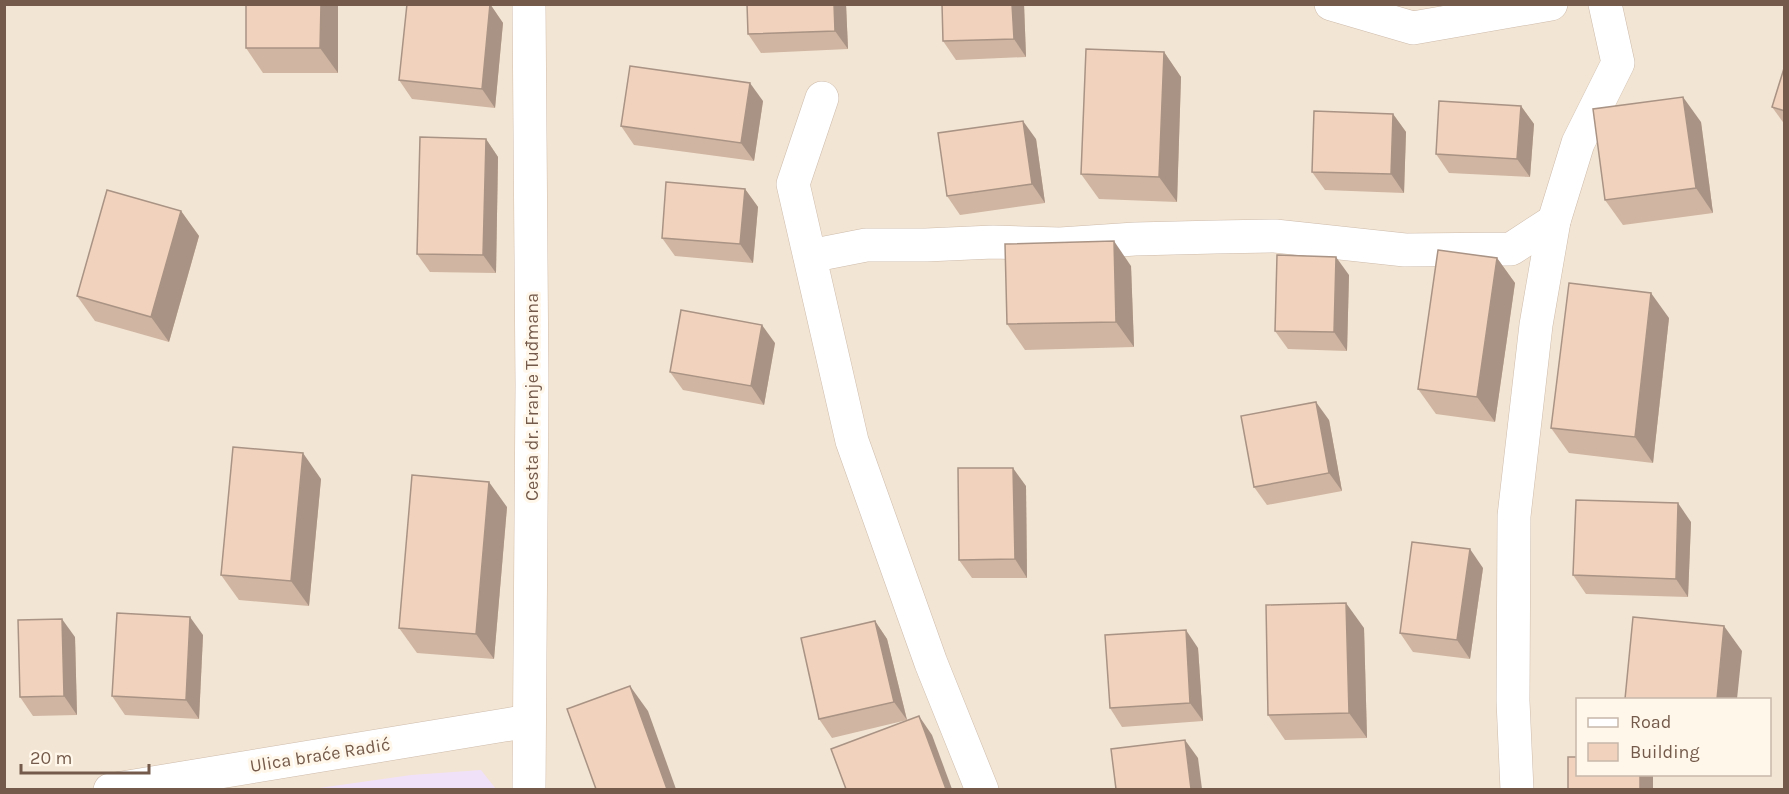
<svg xmlns="http://www.w3.org/2000/svg" width="1789" height="794" font-family="Karla,sans-serif">
	<style>
		.residential { fill: #f3e5d3; fill-rule: evenodd }
		.education { fill: #f0e1f8 }
		.lines { fill: none; stroke-linecap: round; stroke-linejoin: round }
		.minor-casing { stroke: #cdbbab; stroke-width: 34 }
		.secondary-casing { stroke: #d2bdab; stroke-width: 34 }
		.minor { stroke: #fff; stroke-width: 33 }
		.secondary { stroke: #fff; stroke-width: 33 }
		.wall { fill: #cfb5a2 }
		.shaded-wall { fill: #a99384 }
		.building { fill: #f1d2bc; stroke: #a99384; stroke-width: 1.5 }
		.labels { text-anchor: middle; stroke-width: 6; stroke-linejoin: round; paint-order: stroke }
		.street-label { font-size: 18px; fill: #745a4a; stroke: #fff7ea }
	</style>
	<rect width="100%" height="100%" fill="#fcf3e4"/>
	<path class="residential" d="M5,5H1784V789L5,790ZM1578,700H1770V774H1578Z"/>
	<polygon class="education" points="481,770 496,789 312,789 411,775"/>
	<g class="lines">
		<defs>
			<g id="minor">
				<polyline points="1331,4 1413,28 1551,4"/>
				<polyline points="822,98 793,184 852,441 931,663 982,790"/>
				<polyline points="810,256 866,245 926,245 993,242 1060,244 1135,239 1216,237 1275,236 1405,250 1511,249 1554,221"/>
				<polyline points="110,790 529,721"/>
				<polyline points="1517,790 1513,701 1514,516 1536,325 1554,221 1578,143 1618,63 1605,4"/>
			</g>
			<polyline id="secondary" points="529,4 532,385 529,790"/>
		</defs>
		<use href="#minor" class="minor-casing"/>
		<use href="#secondary" class="secondary-casing"/>
		<use href="#minor" class="minor"/>
		<use href="#secondary" class="secondary"/>
	</g>
	<g class="wall">
		<polygon points="246,4 338,4 338,73 263,73 246,48"/>
		<polygon points="490,4 503,23 495,108 412,99 399,80"/>
		<polygon points="747,4 846,4 848,49 761,53 748,34"/>
		<polygon points="942,4 1024,4 1026,57 956,60 943,41"/>
		<polygon points="1164,52 1181,77 1177,202 1099,199 1081,174"/>
		<polygon points="1785,65 1785,125 1772,107"/>
		<polygon points="763,101 754,161 634,145 621,126"/>
		<polygon points="1521,106 1534,124 1530,177 1449,173 1436,154"/>
		<polygon points="1393,114 1406,132 1404,193 1325,190 1312,172"/>
		<polygon points="1701,122 1713,213 1623,225 1605,200"/>
		<polygon points="486,139 498,157 496,273 430,272 417,254"/>
		<polygon points="1036,139 1045,203 960,215 947,196"/>
		<polygon points="745,189 758,207 753,263 675,256 662,238"/>
		<polygon points="181,211 199,236 169,342 95,321 77,296"/>
		<polygon points="1497,258 1515,283 1495,422 1436,414 1418,389"/>
		<polygon points="1131,266 1134,347 1025,350 1007,324"/>
		<polygon points="1349,275 1347,351 1288,349 1275,331"/>
		<polygon points="1669,318 1653,463 1569,453 1551,428"/>
		<polygon points="775,343 764,405 683,390 670,372"/>
		<polygon points="1329,420 1342,491 1267,505 1254,487"/>
		<polygon points="321,479 309,606 239,600 221,575"/>
		<polygon points="1026,486 1027,578 972,578 959,560"/>
		<polygon points="507,507 494,659 417,653 399,628"/>
		<polygon points="1691,522 1688,597 1586,594 1573,575"/>
		<polygon points="1483,568 1470,659 1413,652 1400,633"/>
		<polygon points="875,621 887,639 907,720 832,738 819,719"/>
		<polygon points="1364,628 1367,738 1285,740 1268,715"/>
		<polygon points="203,635 199,719 125,715 112,696"/>
		<polygon points="75,637 77,715 33,716 20,697"/>
		<polygon points="1198,648 1203,721 1122,727 1110,708"/>
	</g>
	<g class="shaded-wall">
		<polygon points="321,4 338,4 338,73 320,48"/>
		<polygon points="490,4 503,23 495,108 482,89"/>
		<polygon points="834,4 846,4 848,49 835,31"/>
		<polygon points="1012,4 1024,4 1026,57 1014,39"/>
		<polygon points="1164,52 1181,77 1177,202 1159,177"/>
		<polygon points="750,83 763,101 754,161 741,143"/>
		<polygon points="1683,97 1701,122 1713,213 1696,188"/>
		<polygon points="1521,106 1534,124 1530,177 1517,159"/>
		<polygon points="1393,114 1406,132 1404,193 1391,174"/>
		<polygon points="1023,121 1036,139 1045,203 1032,184"/>
		<polygon points="486,139 498,157 496,273 483,255"/>
		<polygon points="745,189 758,207 753,263 740,244"/>
		<polygon points="181,211 199,236 169,342 151,317"/>
		<polygon points="1114,241 1131,266 1134,347 1116,322"/>
		<polygon points="1336,257 1349,275 1347,351 1334,332"/>
		<polygon points="1497,258 1515,283 1495,422 1477,397"/>
		<polygon points="1651,293 1669,318 1653,463 1635,437"/>
		<polygon points="762,325 775,343 764,405 751,386"/>
		<polygon points="1316,402 1329,420 1342,491 1329,473"/>
		<polygon points="303,453 321,479 309,606 291,581"/>
		<polygon points="1013,468 1026,486 1027,578 1015,559"/>
		<polygon points="489,482 507,507 494,659 476,634"/>
		<polygon points="1678,503 1691,522 1688,597 1676,579"/>
		<polygon points="1470,549 1483,568 1470,659 1457,640"/>
		<polygon points="1346,603 1364,628 1367,738 1349,713"/>
		<polygon points="190,617 203,635 199,719 186,700"/>
		<polygon points="62,619 75,637 77,715 64,696"/>
		<polygon points="875,621 887,639 907,720 894,702"/>
		<polygon points="1724,626 1742,651 1737,699 1717,699"/>
		<polygon points="1186,630 1198,648 1203,721 1190,703"/>
		<polygon points="630,686 648,711 676,789 667,789"/>
		<polygon points="919,716 932,735 952,789 946,789"/>
		<polygon points="1185,740 1198,758 1202,789 1191,789"/>
		<polygon points="1640,774 1652,774 1653,776 1653,789 1640,789"/>
	</g>
	<g class="building">
		<polygon points="246,4 321,4 320,48 246,48"/>
		<polygon points="407,4 490,4 482,89 399,80"/>
		<polygon points="747,4 834,4 835,31 748,34"/>
		<polygon points="942,4 1012,4 1014,39 943,41"/>
		<polygon points="1086,49 1164,52 1159,177 1081,174"/>
		<polygon points="1785,65 1785,111 1772,107"/>
		<polygon points="630,66 750,83 741,143 621,126"/>
		<polygon points="1683,97 1696,188 1605,200 1593,109"/>
		<polygon points="1439,101 1521,106 1517,159 1436,154"/>
		<polygon points="1314,111 1393,114 1391,174 1312,172"/>
		<polygon points="1023,121 1032,184 947,196 938,133"/>
		<polygon points="420,137 486,139 483,255 417,254"/>
		<polygon points="666,182 745,189 740,244 662,238"/>
		<polygon points="107,190 181,211 151,317 77,296"/>
		<polygon points="1114,241 1116,322 1007,324 1005,244"/>
		<polygon points="1438,250 1497,258 1477,397 1418,389"/>
		<polygon points="1277,255 1336,257 1334,332 1275,331"/>
		<polygon points="1569,283 1651,293 1635,437 1551,428"/>
		<polygon points="681,310 762,325 751,386 670,372"/>
		<polygon points="1316,402 1329,473 1254,487 1241,416"/>
		<polygon points="233,447 303,453 291,581 221,575"/>
		<polygon points="958,468 1013,468 1015,559 959,560"/>
		<polygon points="412,475 489,482 476,634 399,628"/>
		<polygon points="1576,500 1678,503 1676,579 1573,575"/>
		<polygon points="1412,542 1470,549 1457,640 1400,633"/>
		<polygon points="1346,603 1349,713 1268,715 1266,605"/>
		<polygon points="117,613 190,617 186,700 112,696"/>
		<polygon points="1633,617 1724,626 1717,699 1625,699"/>
		<polygon points="62,619 64,696 20,697 18,620"/>
		<polygon points="875,621 894,702 819,719 801,638"/>
		<polygon points="1186,630 1190,703 1110,708 1105,635"/>
		<polygon points="630,686 667,789 596,789 567,709"/>
		<polygon points="919,716 946,789 846,789 831,749"/>
		<polygon points="1185,740 1191,789 1116,789 1111,749"/>
		<polygon points="1568,757 1578,757 1578,774 1640,774 1640,789 1568,789"/>
	</g>
	<g class="labels">
		<g class="street-label">
			<text transform="translate(532 397) rotate(-90)" y="6">Cesta dr. Franje Tuđmana</text>
			<text transform="translate(320 755) rotate(-9)" y="6">Ulica braće Radić</text>
		</g>
	</g>
	<rect width="1789" height="794" fill="none" stroke="#745a4a" stroke-width="12"/>
	<rect x="1576" y="698" width="195" height="78" fill="#fff7ea" stroke="#c7b8aa" stroke-width="1.5"/>
	<rect x="1588" y="718" width="30" height="9" fill="#ffffff" stroke="#c7b8aa" stroke-width="1.5"/>
	<text x="1630" y="728" font-size="18" fill="#745a4a">Road</text>
	<rect x="1588" y="743" width="30" height="18" fill="#f1d2bc" stroke="#c7b8aa" stroke-width="1.5"/>
	<text x="1630" y="758" font-size="18" fill="#745a4a">Building</text>
	<path d="M21 764v9h128v-9" fill="none" stroke="#745a4a" stroke-width="3"/>
	<text x="30" y="764" font-size="18" fill="#745a4a" stroke="#fff7ea" stroke-width="4.5" paint-order="stroke">20 m</text>
</svg>
